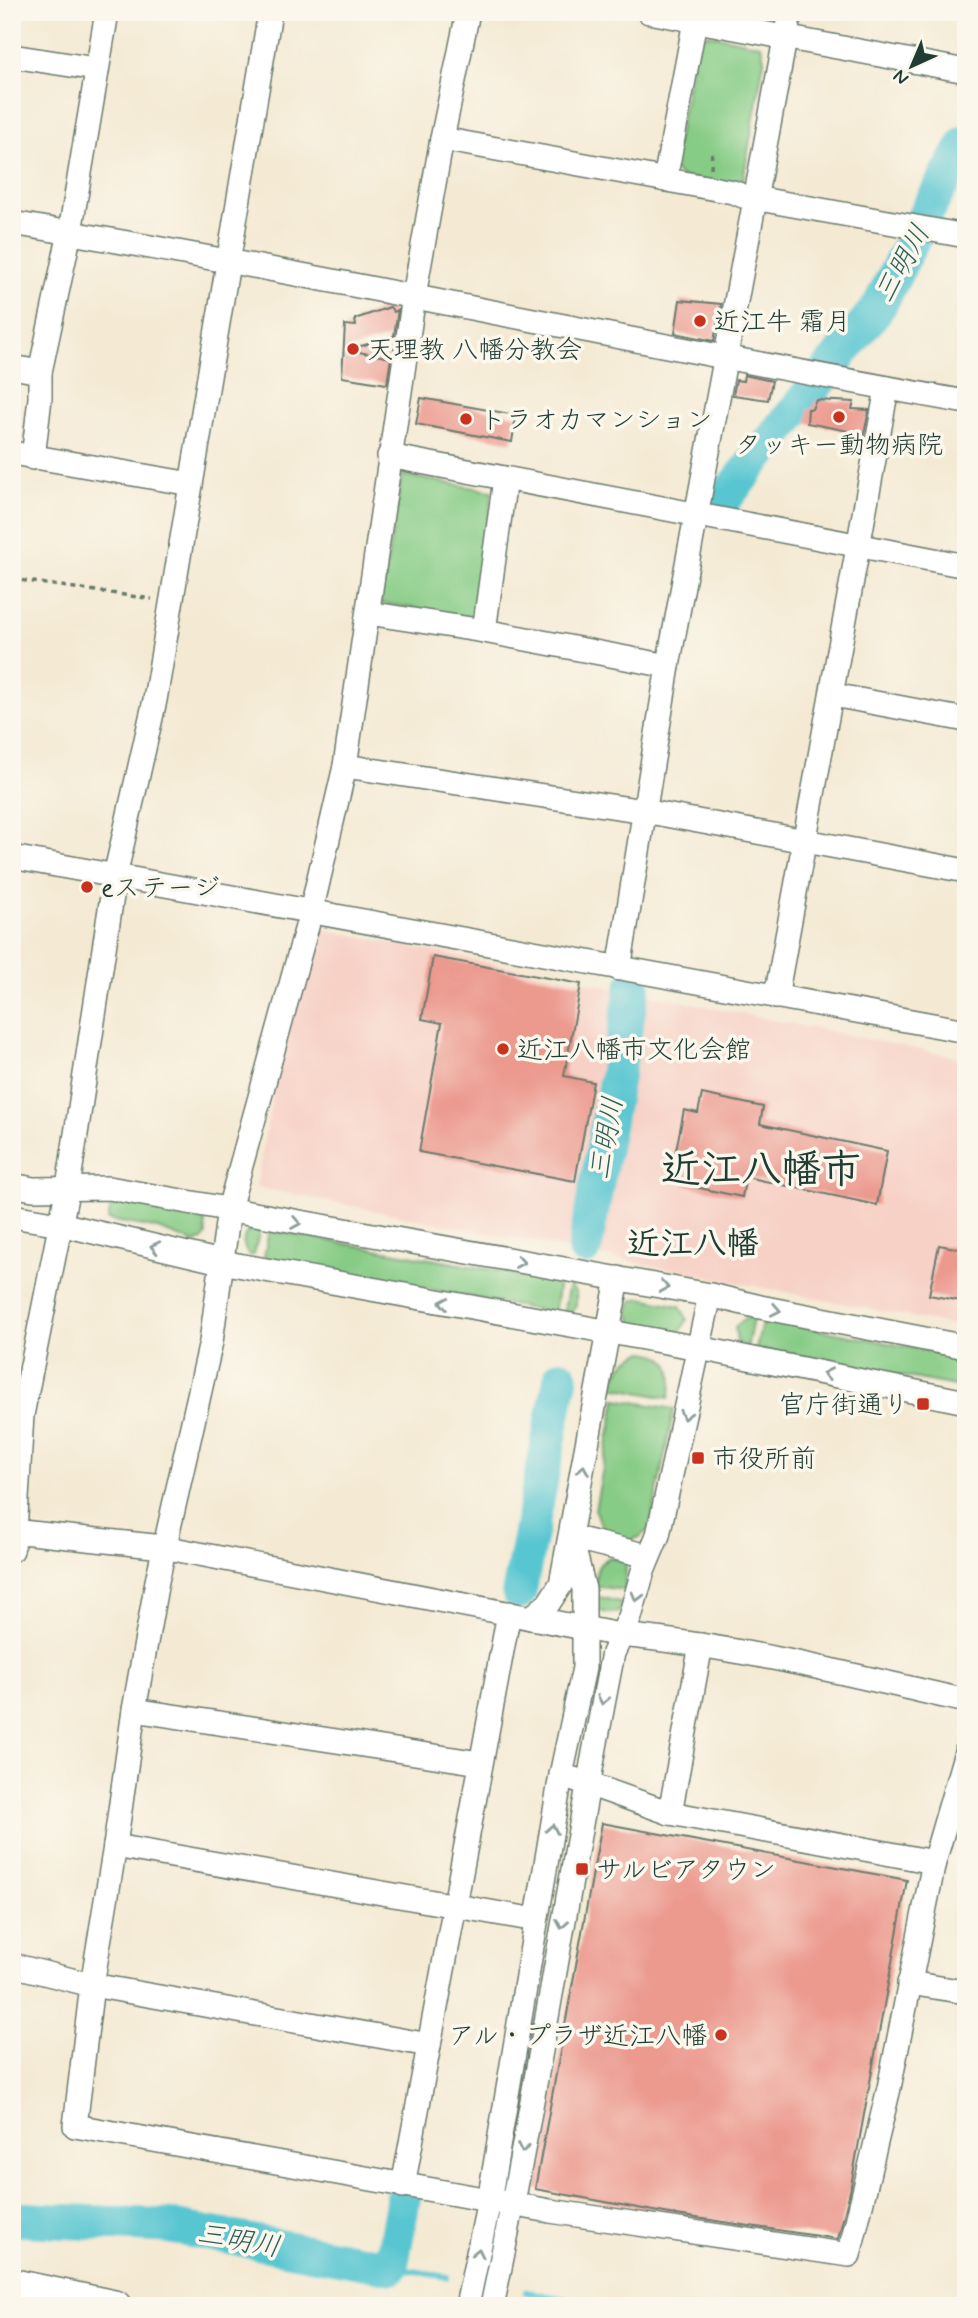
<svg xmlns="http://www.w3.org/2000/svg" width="978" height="2318" font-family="Mynerve,'Klee One',sans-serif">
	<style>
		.built { fill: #f7d1c6 }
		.green { fill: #87cc86; stroke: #53845d; stroke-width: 2 }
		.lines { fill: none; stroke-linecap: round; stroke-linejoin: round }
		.stream { stroke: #59c6d1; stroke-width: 6 }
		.river { stroke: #59c6d1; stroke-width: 35 }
		.building { fill: #ec998e }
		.minor-casing { stroke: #6a7a6c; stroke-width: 26 }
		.major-casing { stroke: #6a7a6c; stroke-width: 33 }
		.path { stroke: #6a7a6c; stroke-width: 3.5; stroke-dasharray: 5 5; stroke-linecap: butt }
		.minor { stroke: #fff; stroke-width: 23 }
		.major { stroke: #fff; stroke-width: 30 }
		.oneway { stroke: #8f9e9a }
		.poi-dot { fill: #c8321e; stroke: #fbf7ec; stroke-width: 2.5 }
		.labels { text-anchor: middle; stroke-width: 7; stroke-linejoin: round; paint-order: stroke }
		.poi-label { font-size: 26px; fill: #1f3d34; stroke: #fbf7ec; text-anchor: start }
		.water-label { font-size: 28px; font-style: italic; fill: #2e5f5b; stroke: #fbf7ec }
		.district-label { font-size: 33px; font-weight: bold; fill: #1f3d34; stroke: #fbf7ec }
		.town-label { font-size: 40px; font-weight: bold; fill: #1f3d34; stroke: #fbf7ec }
	</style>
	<rect width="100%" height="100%" fill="#fbf7ec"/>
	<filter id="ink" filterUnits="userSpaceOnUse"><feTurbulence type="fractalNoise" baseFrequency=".0143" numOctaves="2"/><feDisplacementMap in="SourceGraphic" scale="14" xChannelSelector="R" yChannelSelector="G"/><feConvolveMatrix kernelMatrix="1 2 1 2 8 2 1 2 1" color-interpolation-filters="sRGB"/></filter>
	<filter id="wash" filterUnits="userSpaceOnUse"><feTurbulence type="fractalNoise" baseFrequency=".00686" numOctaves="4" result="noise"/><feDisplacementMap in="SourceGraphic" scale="28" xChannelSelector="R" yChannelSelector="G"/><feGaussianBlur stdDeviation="1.57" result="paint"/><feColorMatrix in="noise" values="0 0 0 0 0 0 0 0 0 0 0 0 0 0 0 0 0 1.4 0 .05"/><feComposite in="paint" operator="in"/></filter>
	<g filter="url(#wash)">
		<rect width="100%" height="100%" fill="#f4ead4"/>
		<polygon class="built" points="303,925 966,1059 966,1328 256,1187"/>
		<g class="green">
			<polygon points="707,34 761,45 764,60 742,186 681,177 672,168 696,41"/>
			<polygon points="402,475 492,491 477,619 380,603"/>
			<polygon points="112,1200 196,1215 205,1220 206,1235 202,1240 195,1243 155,1228 108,1220"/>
			<path d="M254,1228H260L254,1255H249C241,1245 241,1233 254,1228Z"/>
			<polygon points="269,1230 559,1282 554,1313 264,1257"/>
			<polygon points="569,1284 576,1293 576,1306 571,1312 563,1314"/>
			<path d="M641,1298L680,1306L687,1319C686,1321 684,1327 682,1329C674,1337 640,1329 632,1323L629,1308L633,1300Z"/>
			<polygon points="746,1318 753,1319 747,1348 737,1342 735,1327"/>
			<polygon points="763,1319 966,1358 966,1388 756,1349"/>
			<path d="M643,1352C673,1354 675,1373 669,1398L612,1387C617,1370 625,1358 643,1352Z"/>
			<path d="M616,1399L674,1409L650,1527C630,1553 602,1538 595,1510Z"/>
			<path d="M610,1557L623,1561L626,1565L625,1590L595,1586C595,1573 597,1562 610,1557Z"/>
			<path d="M595,1596L623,1603L621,1610C607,1617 594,1612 595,1596Z"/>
		</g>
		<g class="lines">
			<g class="stream">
				<polyline points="391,2267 447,2277"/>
				<polyline points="526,2292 606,2306"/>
			</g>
			<g class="river">
				<polyline points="718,507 879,306 925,215 966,142"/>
				<polyline points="585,1248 633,987"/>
				<polyline points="519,1592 561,1377"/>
				<polyline points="12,2219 167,2226 391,2267 404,2195"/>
			</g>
		</g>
		<g id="blocks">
			<g class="building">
				<polygon points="680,300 721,304 714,341 675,333"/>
				<polygon points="390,307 394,312 398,310 394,336 348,350 391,358 387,384 342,377 345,325 356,326 355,319"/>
				<polygon points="744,375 772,381 768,400 733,395 736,380 743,381"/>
				<polygon points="421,398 516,415 512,442 416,424"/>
				<polygon points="816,400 854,402 852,409 869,410 864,434 807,423 808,409 812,409"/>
				<polygon points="433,957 581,984 564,1076 593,1082 575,1181 419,1152 442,1023 422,1019"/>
				<polygon points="702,1094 763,1107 760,1124 887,1151 877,1205 746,1177 742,1197 685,1185 690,1163 674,1160 684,1110 698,1113"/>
				<polygon points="939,1245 966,1250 966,1302 929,1295"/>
				<polygon points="602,1823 907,1880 850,2191 838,2239 670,2214 535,2189"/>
			</g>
		</g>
	</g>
	<g filter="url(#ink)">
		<use href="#blocks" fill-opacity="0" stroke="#6a7a6c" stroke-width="2"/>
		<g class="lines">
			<defs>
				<g id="minor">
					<polyline points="468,12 442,139 414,296 345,766 311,912 229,1209 211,1342 157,1581 134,1710 115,1846 92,1985 75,2126 550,2211 849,2255 889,2088 934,1862 966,1752"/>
					<polyline points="649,12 966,71"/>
					<polyline points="12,56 96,69"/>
					<polyline points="442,139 733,192 743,196 966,236"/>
					<polyline points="665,180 695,21"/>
					<path d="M12,223C331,276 647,346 966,402"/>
					<polyline points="12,367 40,372"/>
					<polyline points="12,453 191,484"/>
					<polyline points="389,456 966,566"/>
					<polyline points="33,458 40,398 40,372 70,232 107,12"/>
					<polyline points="368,613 484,631 668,666"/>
					<polyline points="484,631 505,479"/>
					<polyline points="833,695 966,720"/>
					<polyline points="345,766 644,811 966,871"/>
					<polyline points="12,857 966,1031"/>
					<polyline points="619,969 668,666 790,12"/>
					<polyline points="776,997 887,388"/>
					<polyline points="12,1185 33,1189 109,1188 710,1295 760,1307 966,1347"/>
					<polyline points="12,1216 60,1224 221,1262 699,1348 966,1402"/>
					<path d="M12,1531L163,1547L620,1635C737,1646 852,1675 966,1701"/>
					<polyline points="571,1537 648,1556"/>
					<polyline points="12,1550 15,1532 22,1415 68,1187 115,876 155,700 270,12"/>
					<polyline points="531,1618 548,1604 561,1584 618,1278"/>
					<polyline points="134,1710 480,1763"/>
					<polyline points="574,1779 670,1813 934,1862"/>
					<polyline points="670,1813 701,1645"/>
					<polyline points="115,1846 536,1920"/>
					<polyline points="12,1965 92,1985 429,2045"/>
					<polyline points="909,1983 966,1992"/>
					<polyline points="403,2186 509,1613"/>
					<polyline points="467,2306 489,2201 561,1775 584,1668 584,1589 571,1537"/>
					<path d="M492,2306C538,2089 570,1870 613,1653L630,1617L643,1571L658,1535L710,1295"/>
				</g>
				<polyline id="major" points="12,2284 116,2306"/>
			</defs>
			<use href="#minor" class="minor-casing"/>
			<use href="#major" class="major-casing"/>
			<g class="path">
				<polyline points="711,168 712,150"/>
				<polyline points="12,579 152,599"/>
			</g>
			<use href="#minor" class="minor"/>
			<use href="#major" class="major"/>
		</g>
		<defs><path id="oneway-chevron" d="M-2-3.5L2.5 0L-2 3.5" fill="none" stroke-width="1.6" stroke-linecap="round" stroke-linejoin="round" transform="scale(1.75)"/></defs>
		<g class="oneway">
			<use href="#oneway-chevron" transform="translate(296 1223) rotate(10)"/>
			<use href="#oneway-chevron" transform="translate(155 1247) rotate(-167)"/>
			<use href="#oneway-chevron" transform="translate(520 1262) rotate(10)"/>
			<use href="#oneway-chevron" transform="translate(664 1287) rotate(10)"/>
			<use href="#oneway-chevron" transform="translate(444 1303) rotate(-170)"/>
			<use href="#oneway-chevron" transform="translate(776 1310) rotate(11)"/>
			<use href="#oneway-chevron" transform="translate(827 1374) rotate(-169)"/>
			<use href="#oneway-chevron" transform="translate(685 1415) rotate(104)"/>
			<use href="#oneway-chevron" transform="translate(583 1470) rotate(-80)"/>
			<use href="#oneway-chevron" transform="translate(637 1597) rotate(105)"/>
			<use href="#oneway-chevron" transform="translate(603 1700) rotate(101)"/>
			<use href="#oneway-chevron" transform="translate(552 1829) rotate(-80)"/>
			<use href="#oneway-chevron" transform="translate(562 1924) rotate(100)"/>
			<use href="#oneway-chevron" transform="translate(523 2148) rotate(100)"/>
			<use href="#oneway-chevron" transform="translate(478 2253) rotate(-78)"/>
		</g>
	</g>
	<g class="poi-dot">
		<circle cx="700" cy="321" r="7"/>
		<circle cx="353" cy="349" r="7"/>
		<circle cx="839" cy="417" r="7"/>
		<circle cx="466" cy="419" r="7"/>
		<circle cx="87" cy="887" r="7"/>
		<circle cx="503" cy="1049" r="7"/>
		<rect x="916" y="1397" width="14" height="14" rx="3.5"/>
		<rect x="691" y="1451" width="14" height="14" rx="3.5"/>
		<rect x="575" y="1862" width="14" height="14" rx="3.5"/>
		<circle cx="721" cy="2035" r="7"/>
	</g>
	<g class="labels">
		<g class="poi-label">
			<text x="714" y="330">近江牛 霜月</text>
			<text x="367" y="358">天理教 八幡分教会</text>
			<text x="480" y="428">トラオカマンション</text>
			<text x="839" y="453" text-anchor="middle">タッキー動物病院</text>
			<text x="101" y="896">eステージ</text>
			<text x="517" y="1058">近江八幡市文化会館</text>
			<text x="909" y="1413" text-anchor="end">官庁街通り</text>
			<text x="712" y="1467">市役所前</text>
			<text x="596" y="1878">サルビアタウン</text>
			<text x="707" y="2044" text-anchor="end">アル・プラザ近江八幡</text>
		</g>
		<g class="water-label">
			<text transform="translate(901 263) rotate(-61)" y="10">三明川</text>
			<text transform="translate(605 1138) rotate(-80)" y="10">三明川</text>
			<text transform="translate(239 2239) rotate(10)" y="10">三明川</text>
		</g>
		<g class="district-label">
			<text x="693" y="1254">近江八幡</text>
		</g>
		<g class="town-label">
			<text x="761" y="1182">近江八幡市</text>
		</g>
	</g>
	<rect width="978" height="2318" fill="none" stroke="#fbf7ec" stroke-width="42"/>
	<g transform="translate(912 66) rotate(224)" stroke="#fbf7ec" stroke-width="5" paint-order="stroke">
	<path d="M0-5L12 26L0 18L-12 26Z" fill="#1f3d34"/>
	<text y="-10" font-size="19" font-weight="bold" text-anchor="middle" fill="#1f3d34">N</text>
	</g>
</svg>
